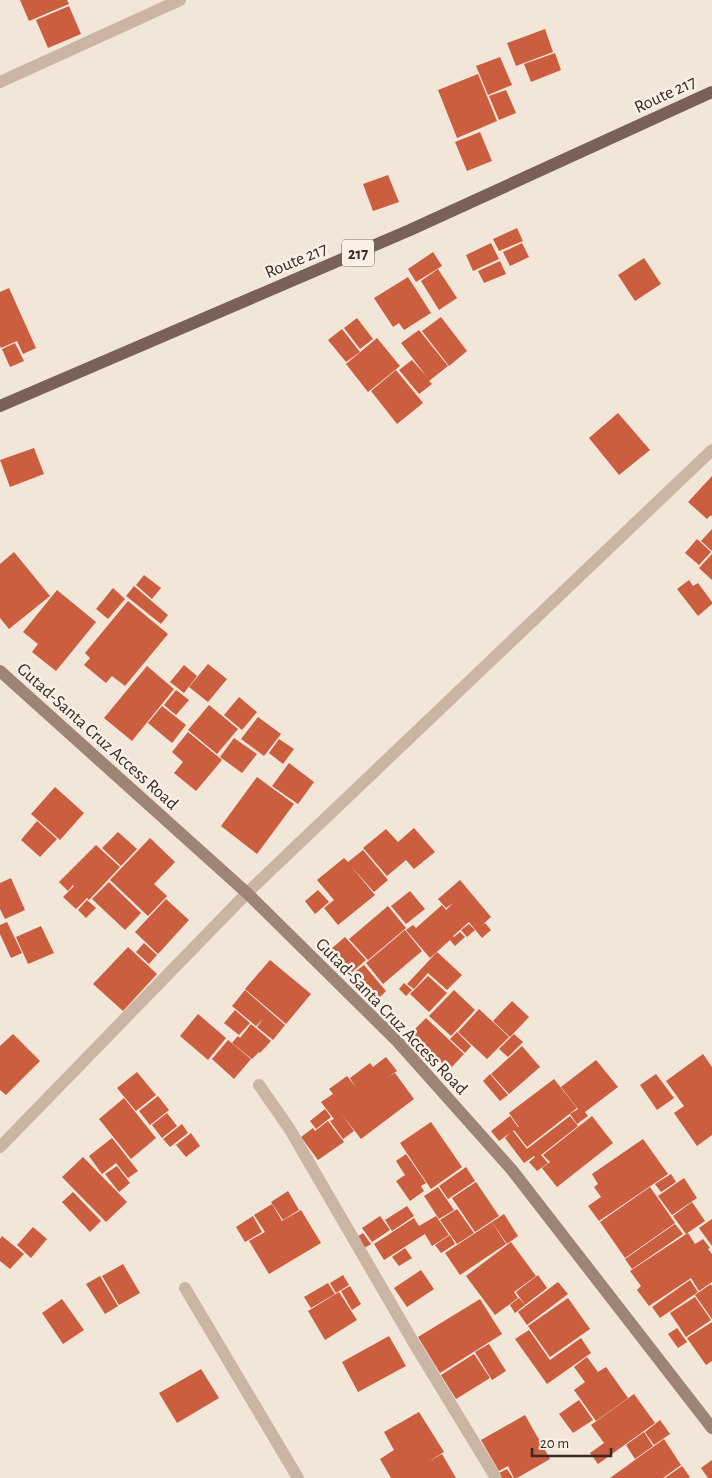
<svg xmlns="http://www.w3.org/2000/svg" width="712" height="1478" font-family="'Alegreya Sans',sans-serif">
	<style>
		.building { fill: #ca5e3f }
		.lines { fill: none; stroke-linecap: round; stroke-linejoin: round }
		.minor { stroke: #cab5a4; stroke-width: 12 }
		.secondary { stroke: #9e8476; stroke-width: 12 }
		.primary { stroke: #786157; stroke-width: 12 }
		.labels { text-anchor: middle; stroke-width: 5; stroke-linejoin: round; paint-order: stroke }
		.shield { fill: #faf0e5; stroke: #71665f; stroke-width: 1 }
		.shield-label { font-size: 16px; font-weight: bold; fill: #362b26 }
		.street-label { font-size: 18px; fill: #362b26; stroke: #faf0e5 }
	</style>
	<rect width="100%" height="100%" fill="#f2e6d9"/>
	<g class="building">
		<polygon points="20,0 67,0 69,4 29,21"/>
		<polygon points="69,6 81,34 48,48 36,20"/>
		<polygon points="545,29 553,52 516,66 507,43"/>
		<polygon points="555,53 561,70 531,82 524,64"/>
		<polygon points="500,57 512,85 488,95 476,66"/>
		<polygon points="478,74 497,121 457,138 438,90"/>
		<polygon points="506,90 516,113 499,120 489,96"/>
		<polygon points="480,132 492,161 467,171 455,142"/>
		<polygon points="388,175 399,202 373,211 363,184"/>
		<polygon points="517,228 523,241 499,251 493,239"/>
		<polygon points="491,243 499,259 473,271 466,255"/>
		<polygon points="522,243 529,257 510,266 503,252"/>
		<polygon points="433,252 442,266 416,282 408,269"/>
		<polygon points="644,258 661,284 635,301 618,275"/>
		<polygon points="500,261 506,274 484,283 478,271"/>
		<polygon points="438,269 457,298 439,310 421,281"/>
		<polygon points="408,277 431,313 404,330 399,323 393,327 374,298"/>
		<polygon points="9,288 36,348 23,354 17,341 1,348 0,346 0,292"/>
		<polygon points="441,317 467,351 449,366 422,331"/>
		<polygon points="357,318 373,339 360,349 344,328"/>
		<polygon points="342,329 360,352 346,362 328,340"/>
		<polygon points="419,330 448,366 429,381 432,384 419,394 399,370 412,360 427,377 401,343"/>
		<polygon points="377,338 400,366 368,392 346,364"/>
		<polygon points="15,343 24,361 10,367 2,349"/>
		<polygon points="396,370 423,403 397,424 371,391"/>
		<polygon points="618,413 650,450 619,475 589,438"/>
		<polygon points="34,448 44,474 10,487 0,460"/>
		<polygon points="712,476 712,517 711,515 707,519 688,502"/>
		<polygon points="712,529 712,551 701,541"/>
		<polygon points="697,539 711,552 699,565 685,553"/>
		<polygon points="14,552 50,596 9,629 0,618 0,564"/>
		<polygon points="712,554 712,580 699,568"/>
		<polygon points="144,575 161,588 152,599 136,585"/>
		<polygon points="689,580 693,586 698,583 712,602 712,604 698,616 677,589"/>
		<polygon points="134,586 168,615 161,624 126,596"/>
		<polygon points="113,588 125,599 108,619 96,609"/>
		<polygon points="57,590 96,622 56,671 32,652 38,644 23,632"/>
		<polygon points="128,601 168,634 125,686 112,676 106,683 84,665 90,658 85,653"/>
		<polygon points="208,664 227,679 208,702 189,687"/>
		<polygon points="184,665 197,676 184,693 170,682"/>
		<polygon points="147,666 174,689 132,741 104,718"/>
		<polygon points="176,690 189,700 176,715 164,705"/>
		<polygon points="239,697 257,712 242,730 224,715"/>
		<polygon points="209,705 238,729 217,754 188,730"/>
		<polygon points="162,706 186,725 172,743 148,723"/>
		<polygon points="258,717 281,734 264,756 241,739"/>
		<polygon points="188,732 222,760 196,791 174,773 183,762 172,752"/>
		<polygon points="234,738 257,754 242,773 220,757"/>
		<polygon points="279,739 294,749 283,764 269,753"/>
		<polygon points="289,763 314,782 298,804 272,786"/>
		<polygon points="257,777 294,804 257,854 221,826"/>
		<polygon points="55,787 84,813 60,840 31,814"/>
		<polygon points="37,821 57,839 40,857 21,840"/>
		<polygon points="414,828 435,852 414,869 406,860 387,876 363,848 386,829 398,842"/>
		<polygon points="118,832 137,849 121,866 102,848"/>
		<polygon points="150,838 175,862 154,884 167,896 148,916 110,880"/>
		<polygon points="96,845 120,867 89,900 87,898 76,909 63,897 74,886 73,885 68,891 59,882"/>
		<polygon points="363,850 388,880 374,892 350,865 375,895 338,925 324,908 334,900 317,880 344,858 348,862"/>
		<polygon points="11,878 25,910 5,919 0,909 0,883"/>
		<polygon points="460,880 491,917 480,927 485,923 491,930 482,938 469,922 453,936 454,937 460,932 465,937 455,946 450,940 430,958 406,930 413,925 416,928 442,905 446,910 453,903 446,908 438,899"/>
		<polygon points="109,882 141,913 125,930 92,899"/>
		<polygon points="318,890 329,902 315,914 305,901"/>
		<polygon points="410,891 425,909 406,924 391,906"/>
		<polygon points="166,899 189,920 158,954 135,932"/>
		<polygon points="87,900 96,908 86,918 78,910"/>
		<polygon points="388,906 406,928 368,960 349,939"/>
		<polygon points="7,922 22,953 11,958 0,934 0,925"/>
		<polygon points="469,924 475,930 467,937 461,930"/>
		<polygon points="41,926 54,953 28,964 16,937"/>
		<polygon points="405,930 422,951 383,984 366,963"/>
		<polygon points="345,937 366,960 351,973 331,949"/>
		<polygon points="144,943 157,955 149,964 136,952"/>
		<polygon points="128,947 157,974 123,1011 93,984"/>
		<polygon points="437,952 462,975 447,990 428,973 414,989 407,984"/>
		<polygon points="270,960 311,994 286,1024 245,989"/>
		<polygon points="364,965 386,991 378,999 355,972"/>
		<polygon points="428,976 447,993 429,1012 410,994"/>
		<polygon points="404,983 412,990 406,996 399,989"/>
		<polygon points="245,990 285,1025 273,1040 257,1027 263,1019 256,1026 232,1006"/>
		<polygon points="454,990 475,1010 451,1036 429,1016"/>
		<polygon points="512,1001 529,1017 510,1037 493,1021"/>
		<polygon points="479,1009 509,1037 487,1059 458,1032"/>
		<polygon points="235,1010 250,1023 239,1035 224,1023"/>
		<polygon points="198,1014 226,1038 208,1060 180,1036"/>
		<polygon points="426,1018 464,1054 449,1070 410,1034"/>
		<polygon points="251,1024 271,1041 260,1053 259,1052 252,1059 232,1043 238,1036 240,1038"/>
		<polygon points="457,1032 471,1046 465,1053 450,1039"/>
		<polygon points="13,1034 40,1061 6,1095 0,1090 0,1046"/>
		<polygon points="514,1034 523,1042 508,1057 499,1049"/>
		<polygon points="228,1040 251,1059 234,1079 212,1059"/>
		<polygon points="522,1046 540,1067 509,1094 491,1074"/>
		<polygon points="703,1054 712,1067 712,1135 697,1146 674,1113 684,1106 666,1081"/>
		<polygon points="386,1057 397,1071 387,1078 395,1073 414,1099 361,1139 341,1113 354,1131 343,1139 330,1121 334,1119 321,1102 333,1094 329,1089 347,1076 356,1087 350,1078 370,1063 373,1067"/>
		<polygon points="596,1060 618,1087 585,1112 588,1116 577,1124 570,1114 578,1109 561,1087"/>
		<polygon points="137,1072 156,1095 136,1111 117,1088"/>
		<polygon points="490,1074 508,1095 500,1101 483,1081"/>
		<polygon points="656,1074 674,1098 657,1110 640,1085"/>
		<polygon points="554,1079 577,1108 527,1147 514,1130 513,1131 527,1149 570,1116 578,1126 541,1155 548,1163 537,1171 529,1162 535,1157 534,1156 524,1163 505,1138 510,1133 499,1141 491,1131 510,1116 518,1127 519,1127 509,1113"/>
		<polygon points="158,1096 169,1110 150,1125 139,1111"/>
		<polygon points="124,1098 156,1138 131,1159 99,1119"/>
		<polygon points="325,1109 331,1117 316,1129 310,1121"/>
		<polygon points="167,1113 177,1126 162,1138 152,1125"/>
		<polygon points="592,1116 613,1143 557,1187 542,1168 550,1162 543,1155"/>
		<polygon points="328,1121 344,1142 318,1160 301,1137 313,1128 315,1131"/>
		<polygon points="431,1122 462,1167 431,1189 400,1143"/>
		<polygon points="182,1124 188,1133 170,1147 163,1139"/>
		<polygon points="191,1133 200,1146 186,1157 176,1145"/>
		<polygon points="112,1138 138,1171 128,1178 116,1163 102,1174 89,1156"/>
		<polygon points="643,1139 668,1174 599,1221 588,1206 601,1197 594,1187 598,1184 592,1174"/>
		<polygon points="406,1154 426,1183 421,1186 424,1191 410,1201 396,1181 405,1175 396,1161"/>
		<polygon points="83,1157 127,1202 106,1222 62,1177"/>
		<polygon points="117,1166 130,1183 119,1192 105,1174"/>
		<polygon points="466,1167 475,1181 448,1199 439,1186"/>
		<polygon points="671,1174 676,1182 661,1192 655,1184"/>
		<polygon points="684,1178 697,1198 672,1215 658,1196"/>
		<polygon points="476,1182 499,1216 475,1232 452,1198"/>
		<polygon points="438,1187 454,1210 439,1219 424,1196"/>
		<polygon points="650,1187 675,1223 625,1258 600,1222"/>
		<polygon points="288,1191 299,1210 283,1220 271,1202"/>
		<polygon points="73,1192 101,1221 90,1232 62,1202"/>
		<polygon points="692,1202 705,1221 686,1234 673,1216"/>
		<polygon points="272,1204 282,1221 301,1210 321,1243 269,1274 249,1241 265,1232 254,1215"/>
		<polygon points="407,1206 414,1216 392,1231 385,1220"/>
		<polygon points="457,1209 474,1233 457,1244 440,1220"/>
		<polygon points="504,1214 518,1236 507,1244 492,1222"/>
		<polygon points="253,1216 262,1232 245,1242 236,1227"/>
		<polygon points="380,1216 390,1230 372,1242 362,1228"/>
		<polygon points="436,1216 449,1235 432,1246 425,1234 384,1260 374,1244 414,1218 419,1226"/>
		<polygon points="712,1219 712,1246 699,1228"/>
		<polygon points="492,1222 506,1244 460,1275 445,1253"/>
		<polygon points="675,1224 683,1234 632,1269 625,1259"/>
		<polygon points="33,1227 47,1239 31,1258 17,1245"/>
		<polygon points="363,1233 371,1244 361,1250 354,1239"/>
		<polygon points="688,1233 695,1244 703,1239 710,1248 708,1249 712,1254 712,1282 699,1291 691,1278 649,1306 637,1290 641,1286 630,1271"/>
		<polygon points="450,1235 455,1244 441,1253 435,1245"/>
		<polygon points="2,1236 24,1254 10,1269 0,1261 0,1239"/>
		<polygon points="511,1242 536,1276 514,1292 518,1298 495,1315 466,1276"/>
		<polygon points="405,1248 412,1258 399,1266 392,1257"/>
		<polygon points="123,1264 140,1293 119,1305 102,1276"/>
		<polygon points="421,1270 434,1289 407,1307 394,1288"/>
		<polygon points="343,1275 349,1285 336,1293 330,1283"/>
		<polygon points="538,1275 547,1288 525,1305 516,1292"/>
		<polygon points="100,1276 118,1306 105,1314 86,1284"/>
		<polygon points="690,1280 698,1292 660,1318 652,1307"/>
		<polygon points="558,1282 568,1294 527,1325 518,1312"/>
		<polygon points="328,1283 335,1294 311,1308 304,1297"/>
		<polygon points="711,1284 712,1286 712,1319 695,1295"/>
		<polygon points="350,1286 361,1304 352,1310 341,1291"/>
		<polygon points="339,1292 357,1320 325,1340 308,1311"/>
		<polygon points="695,1297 711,1320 686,1337 670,1313"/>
		<polygon points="519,1298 525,1305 515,1313 510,1305"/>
		<polygon points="568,1298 590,1329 550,1357 528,1326"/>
		<polygon points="62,1299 84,1330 63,1344 42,1313"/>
		<polygon points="480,1299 502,1334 440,1373 418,1337"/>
		<polygon points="712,1322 712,1361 706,1365 687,1338"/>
		<polygon points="677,1328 687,1342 678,1348 668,1334"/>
		<polygon points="529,1330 550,1360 581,1338 591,1353 547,1384 515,1339"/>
		<polygon points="389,1336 406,1366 358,1392 342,1362"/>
		<polygon points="489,1344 506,1371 492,1380 475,1352"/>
		<polygon points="474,1354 490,1378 456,1399 441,1375"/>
		<polygon points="587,1357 598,1372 606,1367 628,1398 596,1421 574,1390 585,1382 574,1367"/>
		<polygon points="201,1369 219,1398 177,1423 159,1393"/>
		<polygon points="634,1394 655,1423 598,1464 590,1453 604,1443 591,1425"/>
		<polygon points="579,1400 593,1420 573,1433 559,1414"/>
		<polygon points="419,1412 444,1452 426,1463 442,1454 456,1478 391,1478 380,1459 394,1450 384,1432"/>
		<polygon points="525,1415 550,1459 517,1478 514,1478 508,1466 499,1471 481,1440"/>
		<polygon points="660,1420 670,1434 654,1445 645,1432"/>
		<polygon points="644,1432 653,1446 635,1459 626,1445"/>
		<polygon points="664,1439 681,1465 663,1478 610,1478"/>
		<polygon points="712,1460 712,1478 708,1478 701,1468"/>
		<polygon points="682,1466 690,1477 688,1478 665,1478"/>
		<polygon points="507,1469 513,1478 502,1478 499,1473"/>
	</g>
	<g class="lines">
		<g class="minor">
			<polyline points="0,82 180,0"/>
			<polyline points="259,1085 289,1128 415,1345 496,1478"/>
			<polyline points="0,1147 247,893 712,450"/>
			<polyline points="185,1288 298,1478"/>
		</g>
		<polyline class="secondary" points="0,671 247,893 397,1041 512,1170 712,1428"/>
		<polyline class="primary" points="0,406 410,230 712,92"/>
	</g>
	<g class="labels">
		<rect class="shield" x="342" y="239.5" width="32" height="27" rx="4"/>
		<g class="shield-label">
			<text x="358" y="259">217</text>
		</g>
		<g class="street-label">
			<text transform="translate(665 94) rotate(-25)" y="6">Route 217</text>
			<text transform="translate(296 260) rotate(-23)" y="6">Route 217</text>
			<text transform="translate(98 736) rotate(42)" y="6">Gutad-Santa Cruz Access Road</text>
			<text transform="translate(392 1016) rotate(46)" y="6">Gutad-Santa Cruz Access Road</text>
		</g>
	</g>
	<path d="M532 1448v8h79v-8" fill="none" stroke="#362b26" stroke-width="2.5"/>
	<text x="540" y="1448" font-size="15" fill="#362b26" stroke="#faf0e5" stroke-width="4" paint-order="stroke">20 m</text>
</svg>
